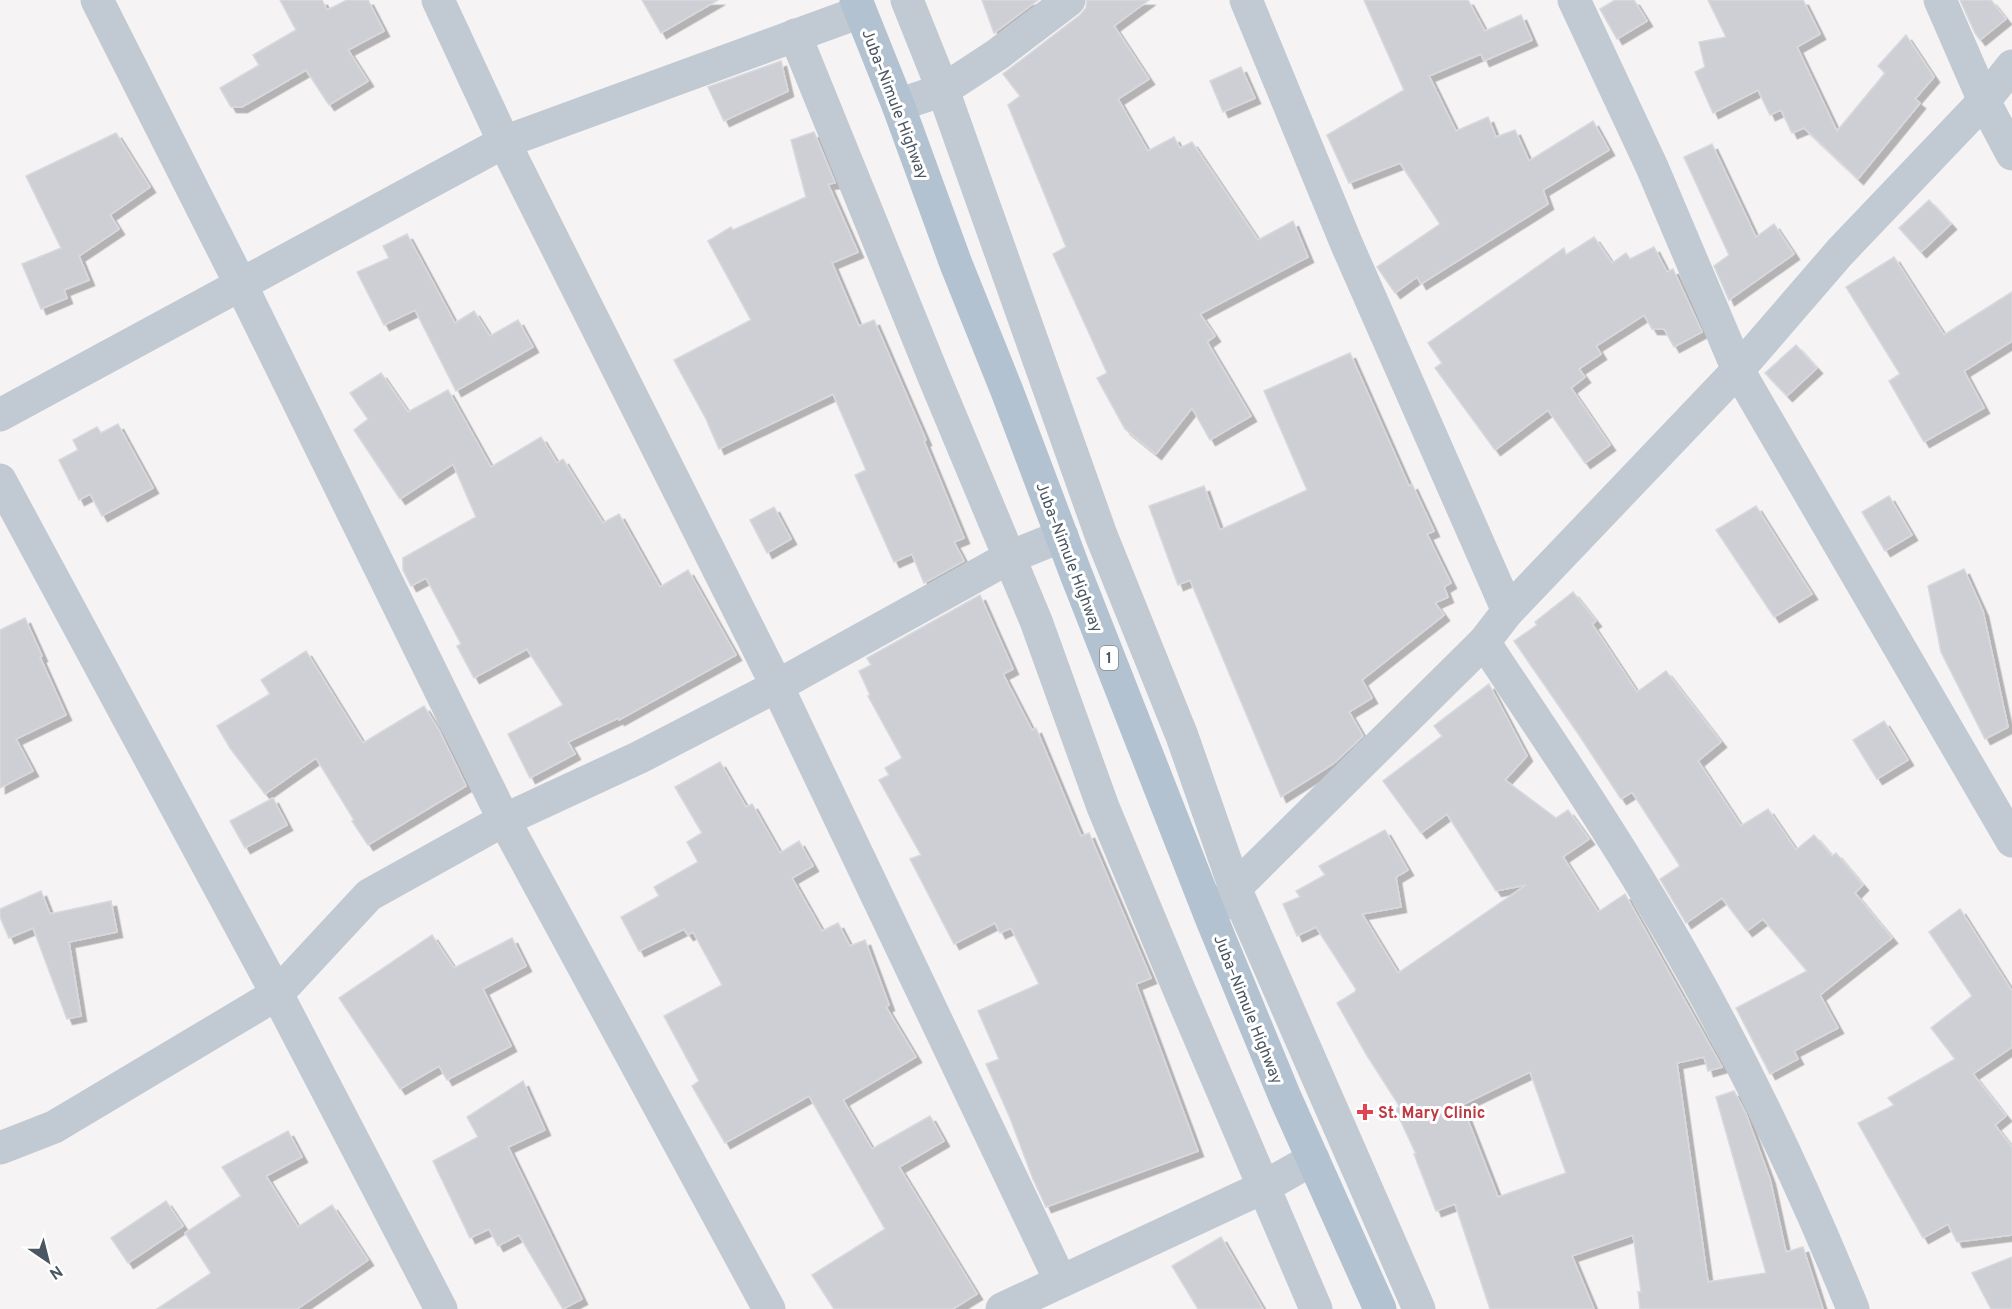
<svg xmlns="http://www.w3.org/2000/svg" width="2012" height="1309" font-family="Overpass,sans-serif">
	<style>
		.building { fill: #cdcfd5; stroke: #d7d9de; stroke-width: 1.5; fill-rule: evenodd; filter: url(#shadow) }
		.lines { fill: none; stroke-linecap: round; stroke-linejoin: round }
		.street { stroke: #c1cad2; stroke-width: 33 }
		.primary { stroke: #b3c2d1; stroke-width: 33 }
		.health-dot { fill: #e0444e; stroke: #fff; stroke-width: 2 }
		.labels { text-anchor: middle; stroke-width: 6; stroke-linejoin: round; paint-order: stroke }
		.shield { fill: #fff; stroke: #808990; stroke-width: 1.5 }
		.shield-label { font-size: 15px; font-weight: bold; fill: #4a5661 }
		.street-label { font-size: 16px; fill: #4a5661; stroke: #fff }
		.health-label { font-size: 16px; font-weight: bold; fill: #be3a42; stroke: #fff; text-anchor: start }
	</style>
	<defs>
		<filter id="shadow"><feDropShadow dx="5.5" dy="5.5" stdDeviation="0" flood-color="#0004"/></filter>
	</defs>
	<rect width="100%" height="100%" fill="#f5f3f3"/>
	<g class="building">
		<polygon points="280,0 322,0 327,10 347,0 368,0 384,31 348,50 368,81 329,105 306,70 242,107 231,107 220,88 259,65 253,55 296,30"/>
		<polygon points="642,0 718,0 661,33"/>
		<polygon points="982,0 1038,0 994,33"/>
		<polygon points="1087,0 1149,0 1114,26 1149,79 1118,99 1148,151 1174,137 1180,148 1192,142 1258,240 1293,221 1308,257 1200,314 1215,336 1207,342 1251,416 1210,440 1192,408 1156,454 1125,429 1097,378 1107,373 1053,254 1066,247 1008,105 1020,96 1003,74 1080,15 1086,8"/>
		<polygon points="1364,0 1468,0 1485,31 1521,15 1532,40 1484,61 1481,54 1429,76 1456,131 1488,117 1496,137 1515,130 1529,161 1593,121 1609,150 1543,190 1548,204 1421,284 1417,277 1395,293 1377,267 1440,224 1400,163 1349,183 1327,135 1404,90"/>
		<polygon points="1615,0 1634,0 1647,21 1617,39 1600,9"/>
		<polygon points="1708,0 1803,0 1820,34 1797,47 1837,131 1885,73 1878,66 1906,35 1934,77 1915,99 1920,103 1858,179 1804,128 1792,133 1781,110 1770,115 1758,90 1713,113 1695,72 1705,67 1699,42 1726,37"/>
		<polygon points="1960,0 1991,0 2006,19 1980,40 1975,33"/>
		<polygon points="781,61 788,91 724,121 708,87"/>
		<polygon points="1241,67 1255,98 1223,112 1210,81"/>
		<polygon points="814,132 835,183 828,184 858,252 832,263 859,326 874,320 926,440 924,441 964,538 954,542 964,561 924,583 912,554 894,562 855,475 866,470 833,394 719,449 706,419 674,360 751,320 708,241 731,227 733,230 806,197 791,140"/>
		<polygon points="116,133 150,187 110,215 119,229 79,256 89,280 64,290 67,298 41,309 22,264 61,248 26,176"/>
		<polygon points="1712,144 1756,237 1774,224 1794,254 1729,300 1714,266 1729,255 1684,157"/>
		<polygon points="1929,200 1951,224 1921,252 1899,228"/>
		<polygon points="407,234 455,323 474,311 490,336 518,320 533,347 456,391 415,310 384,325 357,272 389,258 383,246"/>
		<polygon points="1594,237 1612,263 1626,253 1630,259 1654,247 1667,272 1673,269 1702,332 1674,347 1664,329 1652,329 1644,315 1596,346 1601,354 1579,369 1585,377 1571,388 1610,445 1585,463 1548,410 1495,450 1435,368 1442,363 1428,343 1564,248 1566,255"/>
		<polygon points="1894,257 1944,335 2012,292 2012,341 1964,371 1984,408 1924,442 1889,381 1900,374 1846,287"/>
		<polygon points="1796,345 1817,368 1787,396 1765,373"/>
		<polygon points="1350,353 1409,486 1412,484 1434,531 1427,534 1451,583 1444,587 1448,597 1435,603 1444,615 1362,680 1372,698 1349,712 1363,736 1333,764 1281,797 1190,580 1178,585 1149,506 1204,486 1220,530 1307,490 1264,391"/>
		<polygon points="381,373 408,412 448,390 491,467 541,437 557,463 563,459 603,523 619,514 660,587 688,570 736,655 619,720 618,718 568,742 575,754 530,778 508,734 563,705 527,649 474,678 457,646 461,644 426,578 411,586 403,570 403,558 476,517 453,464 400,499 354,430 368,419 350,393"/>
		<polygon points="118,424 153,488 102,516 90,494 79,500 59,460 78,450 73,440 97,427 101,433"/>
		<polygon points="1889,496 1912,535 1885,551 1862,512"/>
		<polygon points="1756,506 1812,594 1774,617 1716,530"/>
		<polygon points="774,507 791,539 767,553 750,520"/>
		<polygon points="1964,569 1983,611 2008,727 1985,739 1941,652 1928,586"/>
		<polygon points="1573,592 1596,621 1592,624 1637,692 1666,671 1721,742 1698,761 1741,826 1768,809 1796,850 1814,835 1832,856 1836,853 1863,885 1855,893 1892,938 1820,995 1838,1028 1794,1051 1798,1059 1770,1074 1736,1008 1807,971 1763,919 1747,931 1722,898 1686,923 1660,879 1680,866 1632,792 1621,799 1579,735 1514,641 1537,625 1535,622"/>
		<polygon points="980,595 1013,669 1003,674 1032,730 1036,728 1081,836 1089,833 1151,978 1136,984 1198,1151 1046,1207 1033,1179 1010,1118 986,1064 999,1059 978,1011 1039,984 1011,928 1000,933 995,923 954,944 910,859 921,855 879,780 889,775 885,768 902,758 868,696 870,695 859,671 871,665 867,658"/>
		<polygon points="25,618 42,656 40,657 66,715 16,739 33,771 0,788 0,630"/>
		<polygon points="306,651 363,743 424,706 439,730 466,786 368,845 352,821 354,820 316,758 265,794 230,748 217,726 270,694 261,680"/>
		<path d="M1489,684L1527,756L1505,780L1556,818L1568,810L1589,839L1563,857L1598,912L1625,894L1722,1067L1708,1071L1704,1057L1677,1063L1708,1282L1766,1273L1716,1097L1734,1091L1746,1114L1770,1179L1786,1252L1803,1247L1823,1309H1640L1638,1292H1641L1633,1235L1572,1256L1594,1309H1490L1455,1204L1436,1211L1414,1154H1416L1395,1109L1400,1107L1366,1054L1337,1003L1355,992L1356,989L1316,927L1297,936L1283,904L1300,897L1296,891L1325,875L1319,866L1385,830L1408,870L1396,877L1401,907L1362,914L1398,973L1526,885L1496,891L1447,814L1421,833L1383,781L1442,736L1434,726ZM1530,1072L1566,1173L1498,1197L1462,1105Z"/>
		<polygon points="1884,721 1908,760 1877,779 1853,740"/>
		<polygon points="720,762 746,807 752,804 780,853 799,841 813,866 792,878 822,931 838,923 850,946 865,940 889,1005 886,1007 916,1057 843,1100 872,1149 930,1116 944,1141 899,1167 977,1294 953,1309 834,1309 812,1275 885,1229 809,1096 725,1143 692,1086 699,1081 664,1016 722,985 693,932 688,935 684,929 639,951 621,917 659,896 654,887 698,862 687,842 702,833 675,787"/>
		<polygon points="273,798 287,825 245,848 230,821"/>
		<polygon points="41,891 50,914 111,901 117,932 69,942 81,1016 67,1019 33,928 9,938 0,917 0,909"/>
		<polygon points="1960,909 2012,991 2012,1047 1973,1074 2006,1116 1995,1125 2012,1147 2012,1235 1957,1242 1948,1224 1923,1238 1858,1123 1894,1105 1888,1098 1955,1059 1931,1028 1972,996 1929,932"/>
		<polygon points="432,935 454,968 512,938 526,966 483,989 511,1046 447,1080 439,1066 400,1089 339,998"/>
		<polygon points="523,1081 545,1130 508,1147 582,1299 563,1309 519,1235 498,1246 489,1229 470,1238 433,1161 478,1137 467,1117"/>
		<polygon points="288,1131 302,1157 266,1176 298,1227 332,1205 368,1260 297,1309 157,1309 211,1273 185,1233 241,1196 222,1167"/>
		<polygon points="166,1201 183,1226 128,1263 111,1238"/>
		<polygon points="1221,1237 1263,1309 1198,1309 1172,1266"/>
		<polygon points="2012,1257 2012,1309 1991,1309 1972,1273"/>
	</g>
	<g class="lines">
		<g class="street">
			<polyline points="97,0 241,285 504,820 769,1309"/>
			<polyline points="438,0 504,142 777,686 1060,1280"/>
			<polyline points="907,0 943,90 1101,535 1182,736 1235,888 1419,1309"/>
			<polyline points="1246,0 1347,245 1508,611"/>
			<polyline points="1574,0 1652,167 1738,370 2012,841"/>
			<polyline points="1940,0 1984,101 2012,154"/>
			<polyline points="795,35 934,377 1036,621 1103,807 1178,987 1316,1309"/>
			<polyline points="898,105 943,90 998,54 1069,0"/>
			<polyline points="0,415 504,142 860,12"/>
			<polyline points="0,480 277,994 441,1309"/>
			<path d="M1484,642C1541,728 1599,813 1652,902C1730,1032 1796,1169 1853,1309"/>
			<polyline points="1224,904 1235,888 1484,642 1508,611 1738,370 1840,252 1984,101 2012,66"/>
			<polyline points="0,1148 54,1127 277,994 369,895 504,820 640,757 777,686 1010,557 1062,536"/>
			<polyline points="1002,1309 1264,1187 1313,1159"/>
		</g>
		<polyline class="primary" points="856,0 898,105 956,264 1007,391 1076,574 1212,920 1285,1097 1380,1309"/>
	</g>
	<path class="health-dot" d="M1362 1103h6v6h6v6h-6v6h-6v-6h-6v-6h6z"/>
	<g class="labels">
		<rect class="shield" x="1100" y="646" width="18" height="24" rx="4.5"/>
		<g class="shield-label">
			<text x="1109" y="663">1</text>
		</g>
		<g class="street-label">
			<text transform="translate(896 104) rotate(69)" y="6">Juba–Nimule Highway</text>
			<text transform="translate(1070 557) rotate(69)" y="6">Juba–Nimule Highway</text>
			<text transform="translate(1249 1009) rotate(68)" y="6">Juba–Nimule Highway</text>
		</g>
		<g class="health-label">
			<text x="1378" y="1118">St. Mary Clinic</text>
		</g>
	</g>
	<g transform="translate(48 1261) rotate(145)" stroke="#ffffff" stroke-width="4.5" paint-order="stroke">
	<path d="M0-4.5L10 22L0 15L-10 22Z" fill="#4a5661"/>
	<text y="-9" font-size="16" font-weight="bold" text-anchor="middle" fill="#4a5661">N</text>
	</g>
</svg>
